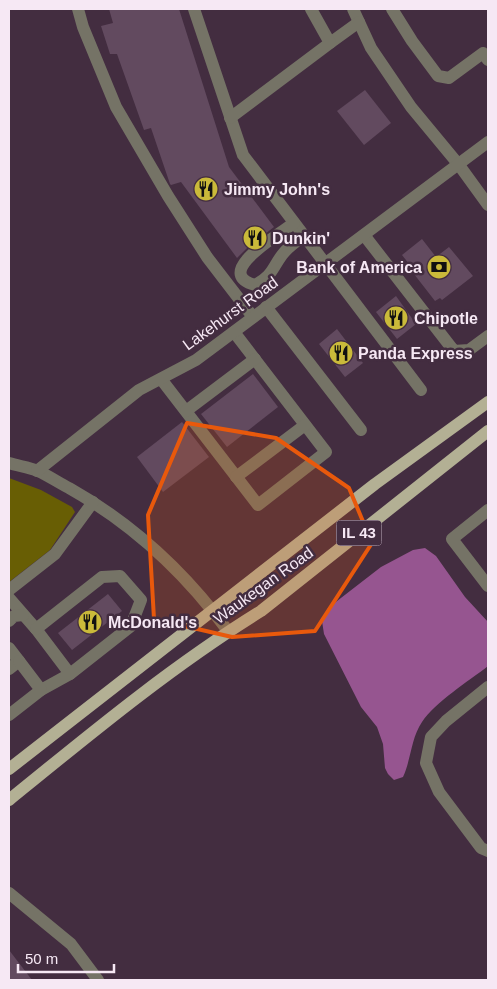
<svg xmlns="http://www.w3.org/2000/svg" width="497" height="989" font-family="Arial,sans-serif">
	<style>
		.green { fill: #685e04 }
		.water { fill: #965590 }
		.building { fill: #624a5f }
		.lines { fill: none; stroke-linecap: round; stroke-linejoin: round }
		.minor { stroke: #757366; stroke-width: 12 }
		.major { stroke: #b3b094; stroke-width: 12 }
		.marked { fill: #e8590c; fill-opacity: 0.2; stroke: #e8590c; stroke-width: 4; stroke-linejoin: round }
		.labels { text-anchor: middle; stroke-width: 5; stroke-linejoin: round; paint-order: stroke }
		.shield { fill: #432d40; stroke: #c0b0be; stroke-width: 1 }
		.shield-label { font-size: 15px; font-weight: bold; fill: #f6e8f4 }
		.poi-label { font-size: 16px; font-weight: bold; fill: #f6e8f4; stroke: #432d40; text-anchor: start }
		.street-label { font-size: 16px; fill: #f6e8f4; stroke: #432d40 }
	</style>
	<rect width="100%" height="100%" fill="#432d40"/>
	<polygon class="green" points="9,478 41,490 72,507 75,512 50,550 9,582"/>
	<path class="water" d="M425,548L436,556L465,597L488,622V666C469,681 435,702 422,722C411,738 411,760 403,777L394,780L388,774L385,768L383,744L377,727L361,707L324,634L322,621L328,608L381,567L413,550Z"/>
	<g class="building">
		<polygon points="109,9 179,9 229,167 274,227 248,247 237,258 181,182 171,185 170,184 151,128 144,130 117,54 110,54 101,26 113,23"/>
		<polygon points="365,90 391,123 364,145 337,111"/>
		<polygon points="422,239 436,257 449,247 473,276 442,300 440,298 435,301 414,274 416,273 402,255"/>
		<polygon points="396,296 416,324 397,339 376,312"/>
		<polygon points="337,329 363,363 345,377 319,344"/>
		<polygon points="253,374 278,407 227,447 201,414"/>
		<polygon points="182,422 209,457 163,492 137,457"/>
		<polygon points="108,594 122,611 72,650 58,633"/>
		<polygon points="9,950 32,980 9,980"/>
	</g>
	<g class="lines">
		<g class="minor">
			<polyline points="78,9 83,27 116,107 168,196 207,257 253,317"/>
			<polyline points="194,9 243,155 421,390"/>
			<polyline points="353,9 371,48 411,107 459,165 488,205"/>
			<polyline points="392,9 412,41 438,76 449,78 483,53 488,60"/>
			<polyline points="330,43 359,22"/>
			<polyline points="230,118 330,43 311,9"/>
			<path d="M294,223C280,234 211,273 255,285C273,275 271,270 282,255C288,247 295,242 304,236"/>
			<polyline points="364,235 454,351 469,350 488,336"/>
			<polyline points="266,307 361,430"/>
			<polyline points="161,379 258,505 326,452 234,332"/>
			<polyline points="186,411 255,359"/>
			<path d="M9,463C18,466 29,467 38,471C49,476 59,483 69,488C133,524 184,571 228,631"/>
			<polyline points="37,471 139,390 196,360 488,142"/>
			<polyline points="236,477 305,425"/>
			<polyline points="488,510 452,539 488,586"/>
			<polyline points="9,590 55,554 93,502"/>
			<polyline points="9,598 36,629 70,674"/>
			<polyline points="9,621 14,616 23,615"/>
			<polyline points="36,629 102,577 120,576 141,600 131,626 70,674 41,690"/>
			<polyline points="9,648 19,661 9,669"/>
			<polyline points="488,687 446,721 431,737 426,763 439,792 481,848 488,851"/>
			<polyline points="9,715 41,690 19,661"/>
			<polyline points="9,893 71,944 98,980"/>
		</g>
		<g class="major">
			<polyline points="9,769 375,484 488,402"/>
			<path d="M9,800C90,734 172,666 261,611L488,431"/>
		</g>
	</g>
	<path class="marked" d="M187,423L276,438L349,488L372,543L315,631L232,637L154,619L148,515Z"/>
	<defs>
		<symbol id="restaurant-disc" viewBox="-11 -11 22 22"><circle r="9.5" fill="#caba3a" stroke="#432d40"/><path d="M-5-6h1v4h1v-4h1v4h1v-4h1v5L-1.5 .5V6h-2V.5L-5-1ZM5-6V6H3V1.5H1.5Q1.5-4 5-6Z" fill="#111"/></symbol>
		<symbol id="bank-disc" viewBox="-11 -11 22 22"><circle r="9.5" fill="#caba3a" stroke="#432d40"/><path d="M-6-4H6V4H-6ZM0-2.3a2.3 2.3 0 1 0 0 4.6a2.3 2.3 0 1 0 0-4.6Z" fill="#111"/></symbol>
	</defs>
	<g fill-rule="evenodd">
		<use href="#restaurant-disc" x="192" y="175" width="28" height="28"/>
		<use href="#restaurant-disc" x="241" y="224" width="28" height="28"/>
		<use href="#bank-disc" x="425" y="253" width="28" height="28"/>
		<use href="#restaurant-disc" x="382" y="304" width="28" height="28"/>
		<use href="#restaurant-disc" x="327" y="339" width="28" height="28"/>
		<use href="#restaurant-disc" x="76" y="608" width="28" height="28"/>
	</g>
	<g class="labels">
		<rect class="shield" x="336.5" y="520.5" width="45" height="25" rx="4"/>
		<g class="shield-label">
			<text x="359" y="538">IL 43</text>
		</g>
		<g class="poi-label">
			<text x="224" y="195">Jimmy John's</text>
			<text x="272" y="244">Dunkin'</text>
			<text x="422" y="273" text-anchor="end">Bank of America</text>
			<text x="414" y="324">Chipotle</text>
			<text x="358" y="359">Panda Express</text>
			<text x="108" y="628">McDonald's</text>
		</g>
		<g class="street-label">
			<text transform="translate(230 313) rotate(-36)" y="6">Lakehurst Road</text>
			<text transform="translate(263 585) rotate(-36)" y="6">Waukegan Road</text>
		</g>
	</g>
	<rect width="497" height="989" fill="none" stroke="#f6e8f4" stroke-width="20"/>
	<path d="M18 964v8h96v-8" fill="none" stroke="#f6e8f4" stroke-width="2.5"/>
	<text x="25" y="964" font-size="15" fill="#f6e8f4" stroke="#432d40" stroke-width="4" paint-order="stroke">50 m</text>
</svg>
